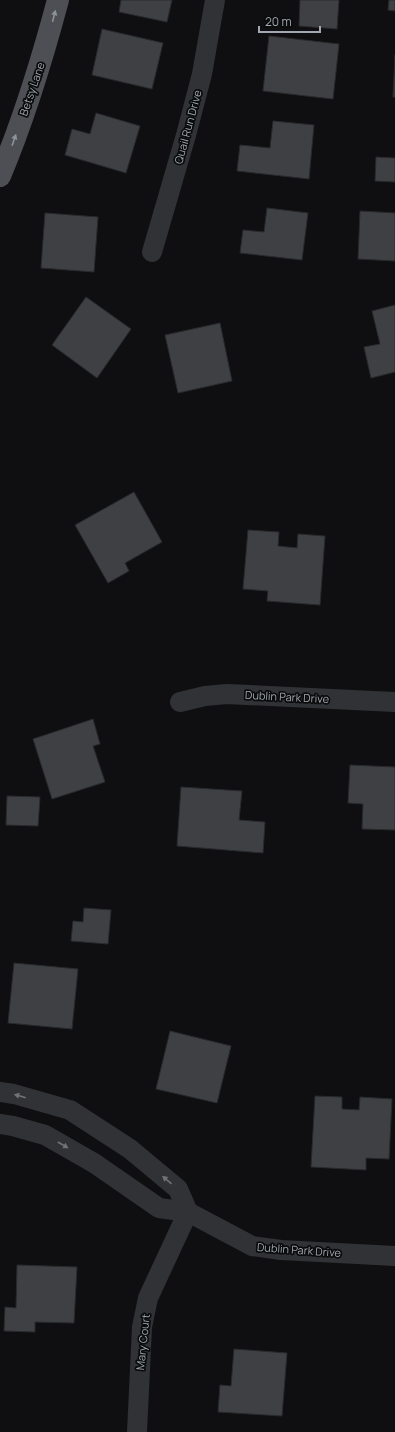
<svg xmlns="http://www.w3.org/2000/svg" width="395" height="1432" font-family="Manrope,sans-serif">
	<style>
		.building { fill: #3e4044; stroke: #292a2c }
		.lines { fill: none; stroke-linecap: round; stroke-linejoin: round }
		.minor { stroke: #313235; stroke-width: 20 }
		.major { stroke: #4d4f54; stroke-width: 22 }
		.oneway { fill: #8c929a }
		.oneway2 { fill: #6f7379 }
		.labels { text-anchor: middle; stroke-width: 3.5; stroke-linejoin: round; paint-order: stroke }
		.street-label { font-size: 11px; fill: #a1a8b1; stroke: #0a0b0b }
	</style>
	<rect width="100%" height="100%" fill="#0f0f11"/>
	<g class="building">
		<polygon points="121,0 172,0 167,22 119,12"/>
		<polygon points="300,0 339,0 337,29 299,26"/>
		<polygon points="389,0 395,0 395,11 388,10"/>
		<polygon points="102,29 163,43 152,89 92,75"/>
		<polygon points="269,36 339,44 333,99 263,91"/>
		<polygon points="395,55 395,97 393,97"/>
		<polygon points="96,113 140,126 126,173 65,155 72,129 90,134"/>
		<polygon points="273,121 314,125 309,179 237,171 240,145 270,148"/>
		<polygon points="376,157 395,158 395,182 375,181"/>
		<polygon points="267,208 308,213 302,260 240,253 243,230 264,232"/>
		<polygon points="360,211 395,213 395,261 358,259"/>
		<polygon points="45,213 98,217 94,272 41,268"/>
		<polygon points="86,297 131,329 97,378 52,345"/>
		<polygon points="395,305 395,372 371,378 364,347 380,344 372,311"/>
		<polygon points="220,323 232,381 178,393 165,335"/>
		<polygon points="134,492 162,542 125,563 129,571 108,583 75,525"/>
		<polygon points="248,530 279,532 278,546 297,548 298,534 325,536 320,605 267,601 268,591 243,589"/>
		<polygon points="93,719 100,744 93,746 105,782 52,799 33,739"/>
		<polygon points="350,765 395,767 395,830 362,829 363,804 348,803"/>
		<polygon points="181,787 242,791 239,820 265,822 263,853 177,846"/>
		<polygon points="7,796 40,797 38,826 6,825"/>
		<polygon points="84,908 111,910 108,944 71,941 73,921 83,922"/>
		<polygon points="14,963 78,969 72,1029 8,1023"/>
		<polygon points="170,1031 231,1046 217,1103 156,1089"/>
		<polygon points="315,1096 342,1097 342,1109 359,1110 360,1097 392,1099 389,1159 366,1158 366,1170 311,1167"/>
		<polygon points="17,1265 77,1267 74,1323 35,1322 35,1332 4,1331 5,1307 16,1308"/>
		<polygon points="234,1349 287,1353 282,1416 218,1412 220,1385 231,1386"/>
	</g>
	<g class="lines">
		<g class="minor">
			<polyline points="152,252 186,135 202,74 215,0"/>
			<polyline points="180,702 205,696 227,694 395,702"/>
			<polyline points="0,1092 14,1094 70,1110 130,1149 178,1189 188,1212"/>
			<polyline points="0,1124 13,1126 45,1135 94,1163 159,1208 188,1212 252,1246 281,1250 395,1256"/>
			<polyline points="137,1432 142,1327 148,1298 188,1212"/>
		</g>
		<path class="major" d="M0,176C24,119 42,60 58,0"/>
	</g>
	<defs><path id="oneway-solid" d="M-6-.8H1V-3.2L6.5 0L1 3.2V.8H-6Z"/></defs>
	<g class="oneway">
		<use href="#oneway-solid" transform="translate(54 16) rotate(-76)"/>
		<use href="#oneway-solid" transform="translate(14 140) rotate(-71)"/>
	</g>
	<g class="oneway2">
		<use href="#oneway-solid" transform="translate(20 1096) rotate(-164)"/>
		<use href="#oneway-solid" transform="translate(63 1145) rotate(30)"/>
		<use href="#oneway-solid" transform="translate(167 1180) rotate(-139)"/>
	</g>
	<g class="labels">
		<g class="street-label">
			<text transform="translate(32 89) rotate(-71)" y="4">Betsy Lane</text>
			<text transform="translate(188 127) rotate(-75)" y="4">Quail Run Drive</text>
			<text transform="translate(287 697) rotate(3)" y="4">Dublin Park Drive</text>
			<text transform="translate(299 1250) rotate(4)" y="4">Dublin Park Drive</text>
			<text transform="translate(143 1342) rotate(-84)" y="4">Mary Court</text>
		</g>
	</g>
	<path d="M259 26v6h61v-6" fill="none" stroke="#a1a8b1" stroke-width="2"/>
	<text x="265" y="26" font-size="12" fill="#a1a8b1" stroke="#0a0b0b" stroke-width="3" paint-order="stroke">20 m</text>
</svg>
